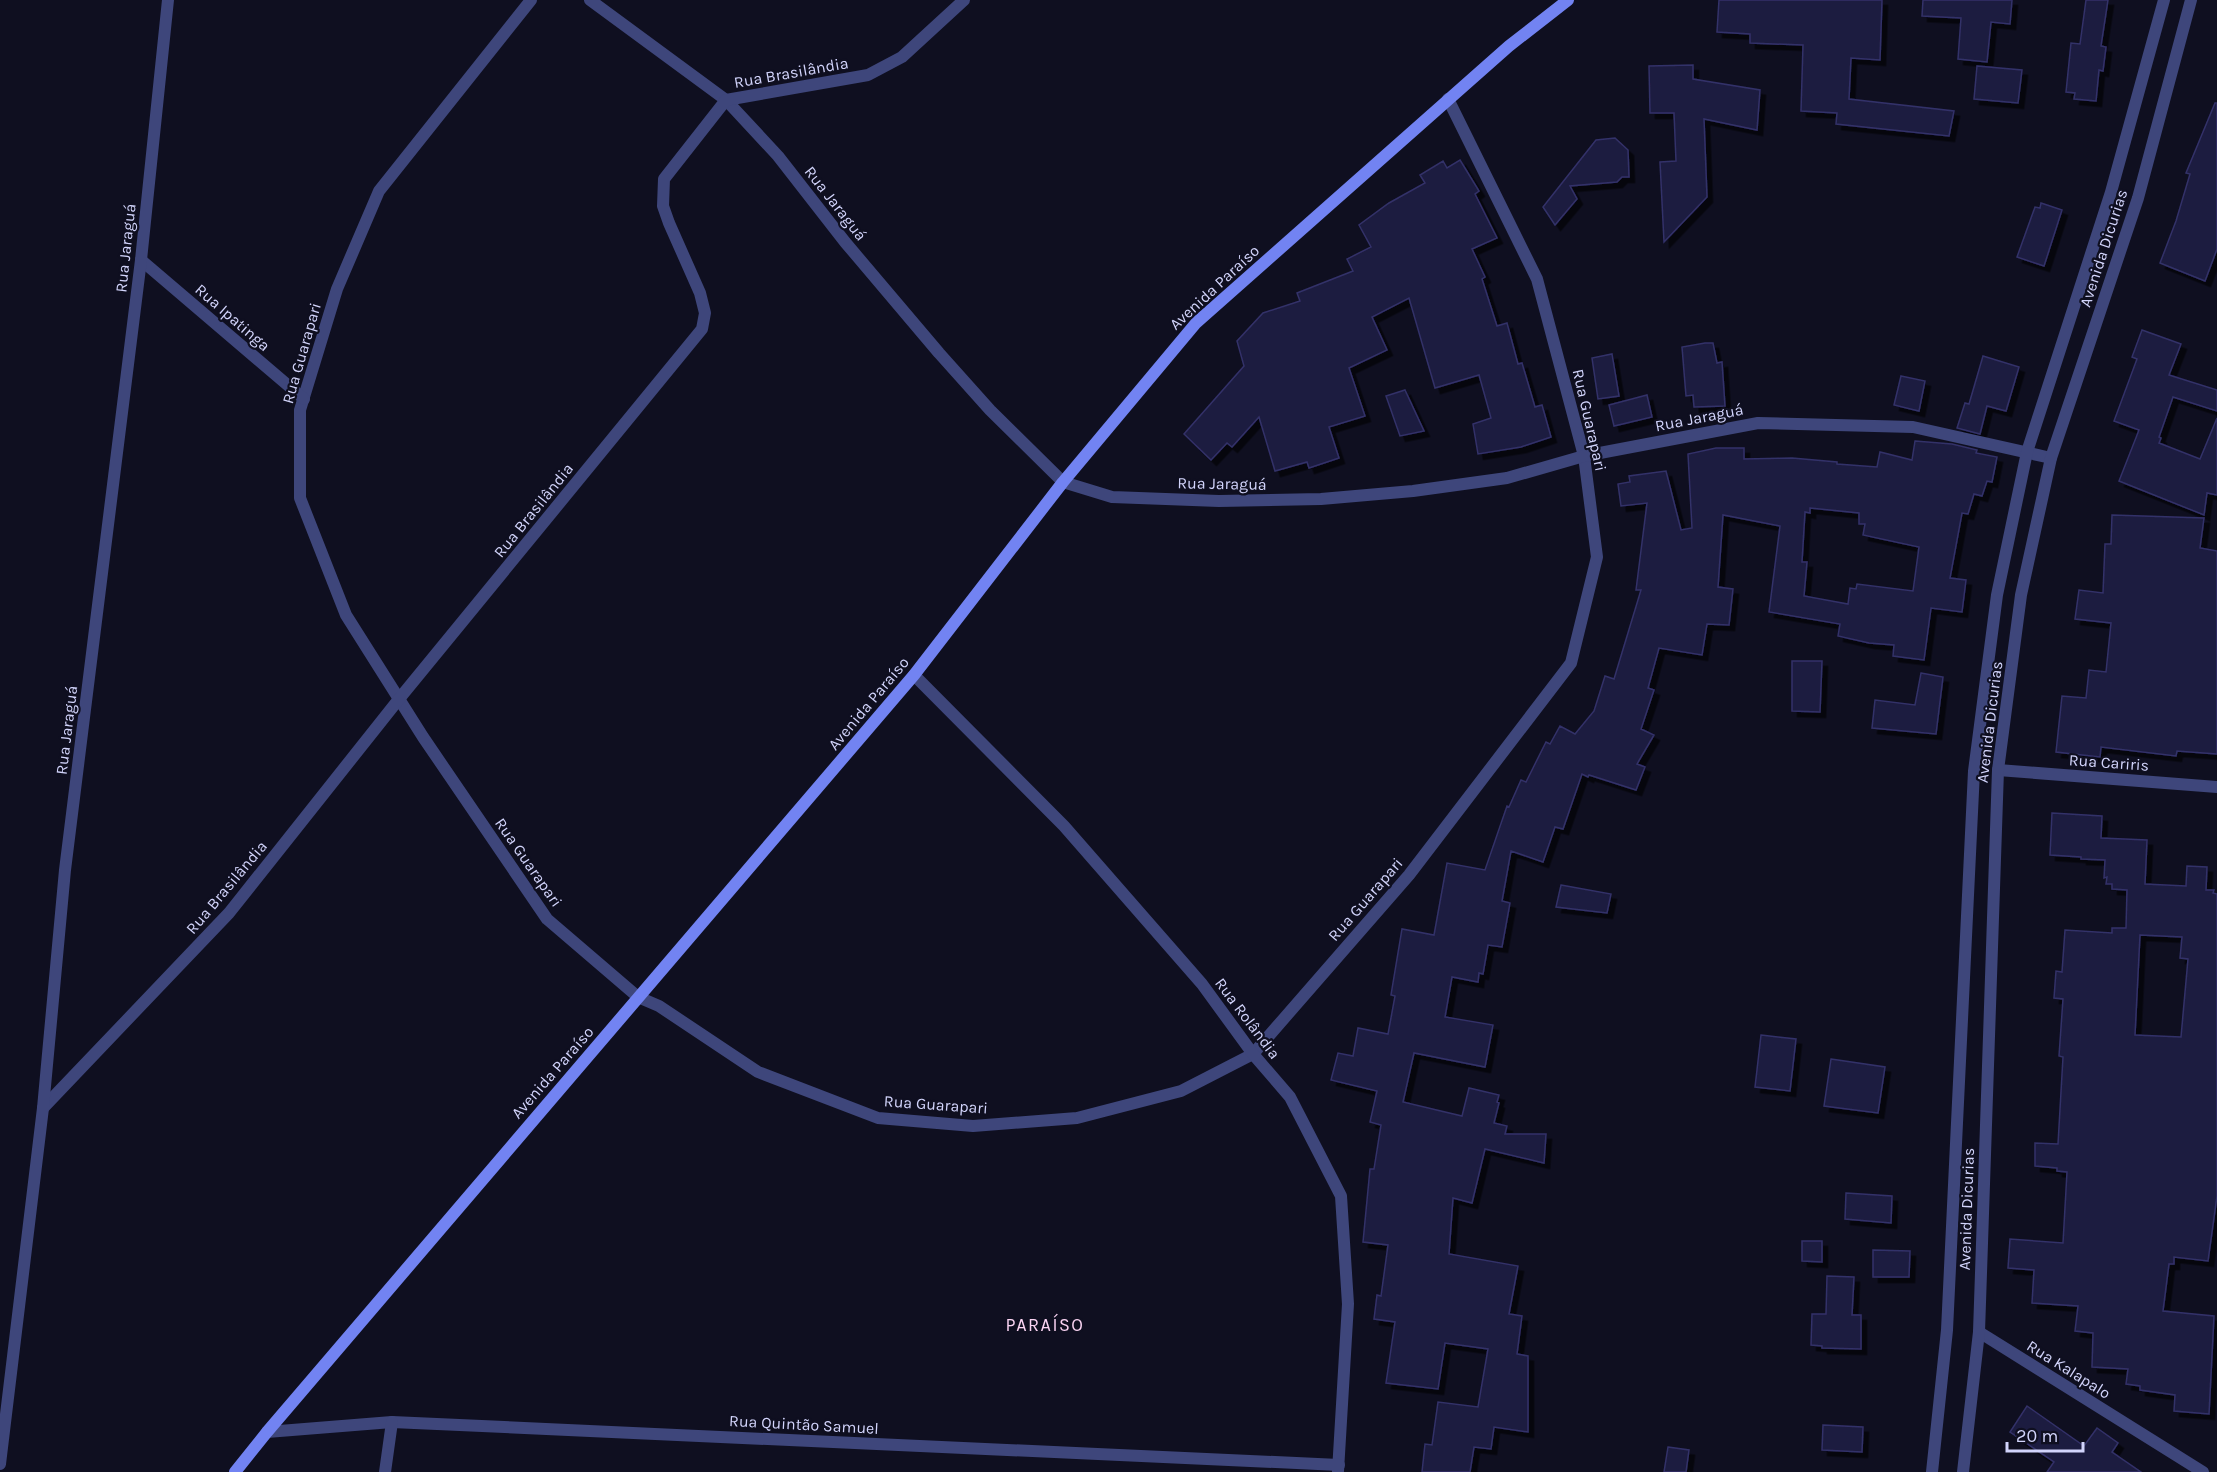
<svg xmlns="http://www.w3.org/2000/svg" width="2217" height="1472" font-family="Karla,sans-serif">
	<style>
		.building { fill: #1e1d3f; stroke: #333169; stroke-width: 1.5; fill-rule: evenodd; filter: url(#shadow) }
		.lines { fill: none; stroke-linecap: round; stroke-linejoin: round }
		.minor { stroke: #3e467b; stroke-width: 12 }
		.tertiary { stroke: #3e467b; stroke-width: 12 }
		.secondary { stroke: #7283f2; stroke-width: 12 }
		.labels { text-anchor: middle; stroke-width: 4.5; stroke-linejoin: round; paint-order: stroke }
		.street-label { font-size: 16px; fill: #d2d4fb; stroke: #0f0f20 }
		.neighbourhood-label { font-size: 18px; letter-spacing: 1.5px; fill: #fbd4f3; stroke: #0f0f20 }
	</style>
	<defs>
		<filter id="shadow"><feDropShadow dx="5.5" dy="5.5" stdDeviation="0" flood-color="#0009"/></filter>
	</defs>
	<rect width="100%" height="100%" fill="#0f0f20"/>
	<g class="building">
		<polygon points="1719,0 1882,0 1880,60 1851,58 1849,99 1954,111 1949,136 1836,124 1837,113 1801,111 1803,45 1750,43 1750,34 1717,32"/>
		<polygon points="1923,0 2012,0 2010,24 1991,22 1987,62 1958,59 1961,18 1922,16"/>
		<polygon points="2086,0 2108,0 2101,46 2106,47 2103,71 2099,70 2096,101 2074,99 2075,93 2066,92 2071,43 2080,44"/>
		<polygon points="1693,65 1693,79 1760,90 1757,130 1704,119 1707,197 1664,242 1660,162 1676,161 1674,113 1650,113 1649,66"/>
		<polygon points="1977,66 2022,70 2018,103 1974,99"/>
		<polygon points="2215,103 2217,103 2217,249 2205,281 2160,263 2176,221 2190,174 2186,173"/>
		<polygon points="1615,138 1628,150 1629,177 1622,177 1617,182 1570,186 1577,199 1555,225 1543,207 1596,140"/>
		<polygon points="1460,160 1479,191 1475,194 1497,238 1472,249 1485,277 1482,279 1497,326 1507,323 1518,364 1522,363 1535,407 1542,405 1551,437 1521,447 1478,454 1473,424 1491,418 1479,375 1435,388 1409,298 1372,317 1387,350 1349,368 1365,416 1329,427 1339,458 1309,468 1307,462 1275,471 1259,417 1232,447 1227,443 1211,460 1184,434 1244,366 1237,341 1263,313 1300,301 1297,293 1353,271 1347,259 1371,247 1359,225 1389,203 1425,183 1420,175 1443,161 1447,168"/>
		<polygon points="2041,203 2062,210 2044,266 2017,257 2035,207 2040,208"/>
		<polygon points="2142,330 2181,344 2169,375 2217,390 2217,411 2173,397 2159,437 2161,438 2159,443 2200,459 2217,418 2217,495 2207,493 2204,515 2119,481 2139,430 2114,421 2137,359 2132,357"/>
		<polygon points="1705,343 1713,343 1717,363 1722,362 1725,406 1694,407 1693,395 1686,396 1682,347"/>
		<polygon points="1612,354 1619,396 1598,399 1592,358"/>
		<polygon points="1983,356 2019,367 2006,411 1987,406 1980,434 1957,428 1965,403 1969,404"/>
		<polygon points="1901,376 1925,381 1919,411 1894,405"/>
		<polygon points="1405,390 1424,431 1400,436 1386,396"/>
		<polygon points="1647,395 1652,417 1614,426 1609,405"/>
		<path d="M1915,441L1952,444L1977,450L1976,453L1997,457L1992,482L1987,481L1982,496L1974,494L1968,514L1962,513L1950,578L1966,580L1962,612L1931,608L1924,660L1893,656L1894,645L1869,643L1838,636L1840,624L1769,612L1780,526L1723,515L1718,587L1733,589L1729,625L1707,624L1702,655L1659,648L1648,688L1654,690L1641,729L1654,735L1637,764L1645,767L1636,790L1589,775L1588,777L1582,774L1563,829L1555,827L1543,862L1511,851L1502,901L1510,903L1502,947L1488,945L1483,974L1479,973L1478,982L1452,977L1445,1017L1493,1025L1485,1067L1414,1053L1403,1102L1462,1116L1469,1088L1499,1095L1497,1102L1499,1103L1494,1123L1507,1126L1505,1134H1546L1544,1163L1485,1149L1472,1203L1453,1198L1449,1254L1518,1266L1509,1314L1522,1316L1517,1354L1528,1356V1432L1494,1427L1491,1449L1474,1447L1470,1472H1422L1425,1444L1432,1445L1438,1402L1478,1407L1488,1349L1445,1343L1438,1389L1386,1383L1395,1322L1374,1319L1377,1295L1381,1296L1388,1245L1363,1242L1370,1169H1374L1381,1125L1370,1122L1377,1091L1331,1080L1338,1053L1353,1056L1358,1028L1388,1034L1395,996L1391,995L1402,929L1434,935L1447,863L1485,870L1507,806L1509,807L1521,780L1526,782L1546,742L1550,744L1560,726L1575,734L1594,711L1605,676L1614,679L1641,590H1636L1647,503L1621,506L1618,484L1630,482L1629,476L1666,471L1681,530L1692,528L1688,454L1716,448H1744V459L1792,458L1837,462V464L1877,467L1880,452L1912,460ZM1810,508L1859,513V524H1865L1863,535L1919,547L1913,591L1857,584L1856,589L1850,588L1848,604L1804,596L1807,562H1802L1805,512L1810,513Z"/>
		<polygon points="2112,515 2204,518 2200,548 2217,551 2217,754 2177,751 2176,756 2101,747 2100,757 2056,752 2062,696 2086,698 2089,670 2106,672 2111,623 2075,619 2079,590 2103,593 2105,544 2111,544"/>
		<polygon points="1792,661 1822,661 1820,712 1792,711"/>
		<polygon points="1921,673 1943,677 1936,734 1872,728 1875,700 1915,705"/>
		<path d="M2052,813L2102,816L2101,838L2147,840L2145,884L2186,886L2187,866L2207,867L2206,890H2214L2213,893L2217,894V1196L2208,1261L2174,1257V1264H2169L2163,1311L2214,1316L2209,1414L2174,1411L2175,1395L2140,1390V1386L2126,1384L2128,1369L2092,1367L2093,1333L2075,1331L2078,1306L2032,1303L2034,1270L2008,1268L2010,1239L2063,1243L2067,1172L2057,1171V1168L2035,1166V1143L2058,1144L2063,1057L2059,1056L2063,999L2054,998L2056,971L2062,972L2065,930L2112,933V928H2126L2127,890L2112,889V884H2106L2107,877L2104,878L2105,860L2081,859V857L2050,855ZM2140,935L2182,937L2180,958L2188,959L2181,1037L2135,1035Z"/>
		<polygon points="1561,885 1611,894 1607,913 1556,907"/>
		<polygon points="1761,1035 1796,1039 1790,1091 1755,1087"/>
		<polygon points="1831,1059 1885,1067 1878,1113 1824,1106"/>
		<polygon points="1846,1193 1892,1196 1891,1223 1845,1219"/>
		<polygon points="1802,1241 1822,1241 1822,1262 1802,1261"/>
		<polygon points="1873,1250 1910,1251 1909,1277 1873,1277"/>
		<polygon points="1827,1276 1854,1277 1852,1315 1861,1315 1861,1349 1822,1348 1822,1346 1811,1345 1812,1314 1826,1314"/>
		<polygon points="2027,1406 2084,1446 2097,1428 2118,1443 2112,1452 2141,1472 2047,1472 2054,1462 2010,1432"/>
		<polygon points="1823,1425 1863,1427 1862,1452 1822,1450"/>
		<polygon points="1668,1447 1689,1450 1686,1472 1664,1472"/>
	</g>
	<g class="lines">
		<g class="minor">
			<polyline points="531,0 379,191 337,289 300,410 300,498 346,615 423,737 547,919 638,997 659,1006 758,1072 878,1118 973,1126 1077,1118 1181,1091 1253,1054 1409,875 1571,663 1597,557 1584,456 1537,279 1448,99"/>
			<polyline points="590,0 726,100 778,156 845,242 939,353 990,410 1063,482 1112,497 1219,501 1321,499 1413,491 1507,478 1584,456 1758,423 1913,427 2051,458"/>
			<polyline points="141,260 304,399"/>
			<polyline points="914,675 1064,826 1202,984 1253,1054 1290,1097 1341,1196 1348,1304 1338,1471"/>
			<polyline points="1998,770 2217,787"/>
			<polyline points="43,1108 229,913 399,699 702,329 705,313 700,293 669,223 663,206 664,179 726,100 868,75 902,57 964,0"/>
			<polyline points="1979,1332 2203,1472"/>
			<polyline points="267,1432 392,1422 1339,1465"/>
			<polyline points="385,1472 392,1422"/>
			<polyline points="1932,1472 1947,1330 1974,771 1997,595 2027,452 2111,192 2164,0"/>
			<polyline points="1963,1472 1979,1332 1998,770 2021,595 2051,458 2138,198 2191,0"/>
		</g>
		<polyline class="tertiary" points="0,1464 43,1108 65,870 141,260 168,0"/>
		<polyline class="secondary" points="235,1472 267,1432 914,675 1063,482 1196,323 1509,46 1568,0"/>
	</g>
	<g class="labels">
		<g class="street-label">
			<text transform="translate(791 72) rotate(-10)" y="6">Rua Brasilândia</text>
			<text transform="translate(836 203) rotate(52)" y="6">Rua Jaraguá</text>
			<text transform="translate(125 248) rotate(-84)" y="6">Rua Jaraguá</text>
			<text transform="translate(2103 248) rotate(-72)" y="6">Avenida Dicurias</text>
			<text transform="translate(1214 287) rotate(-43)" y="6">Avenida Paraíso</text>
			<text transform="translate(233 317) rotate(41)" y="6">Rua Ipatinga</text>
			<text transform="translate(301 353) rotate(-74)" y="6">Rua Guarapari</text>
			<text transform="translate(1699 417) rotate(-11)" y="6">Rua Jaraguá</text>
			<text transform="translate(1590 420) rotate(77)" y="6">Rua Guarapari</text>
			<text transform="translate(1222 483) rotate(1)" y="6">Rua Jaraguá</text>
			<text transform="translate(533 510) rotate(-51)" y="6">Rua Brasilândia</text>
			<text transform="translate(868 703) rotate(-50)" y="6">Avenida Paraíso</text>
			<text transform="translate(1989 722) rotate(-83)" y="6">Avenida Dicurias</text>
			<text transform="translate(66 730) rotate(-83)" y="6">Rua Jaraguá</text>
			<text transform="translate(2109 762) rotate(4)" y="6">Rua Cariris</text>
			<text transform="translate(529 862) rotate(55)" y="6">Rua Guarapari</text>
			<text transform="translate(226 887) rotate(-50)" y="6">Rua Brasilândia</text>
			<text transform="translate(1365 899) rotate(-49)" y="6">Rua Guarapari</text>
			<text transform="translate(1248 1018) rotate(53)" y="6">Rua Rolândia</text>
			<text transform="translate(552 1072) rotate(-49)" y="6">Avenida Paraíso</text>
			<text transform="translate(936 1104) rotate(4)" y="6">Rua Guarapari</text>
			<text transform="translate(1966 1209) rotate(-88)" y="6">Avenida Dicurias</text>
			<text transform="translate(2069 1369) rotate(32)" y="6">Rua Kalapalo</text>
			<text transform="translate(804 1424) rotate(3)" y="6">Rua Quintão Samuel</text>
		</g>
		<g class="neighbourhood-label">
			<text x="1045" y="1331">PARAÍSO</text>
		</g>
	</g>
	<path d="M2007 1442v9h76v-9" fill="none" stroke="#d2d4fb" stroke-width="3"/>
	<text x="2016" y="1442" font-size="18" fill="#d2d4fb" stroke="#0f0f20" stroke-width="4.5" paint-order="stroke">20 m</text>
</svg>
